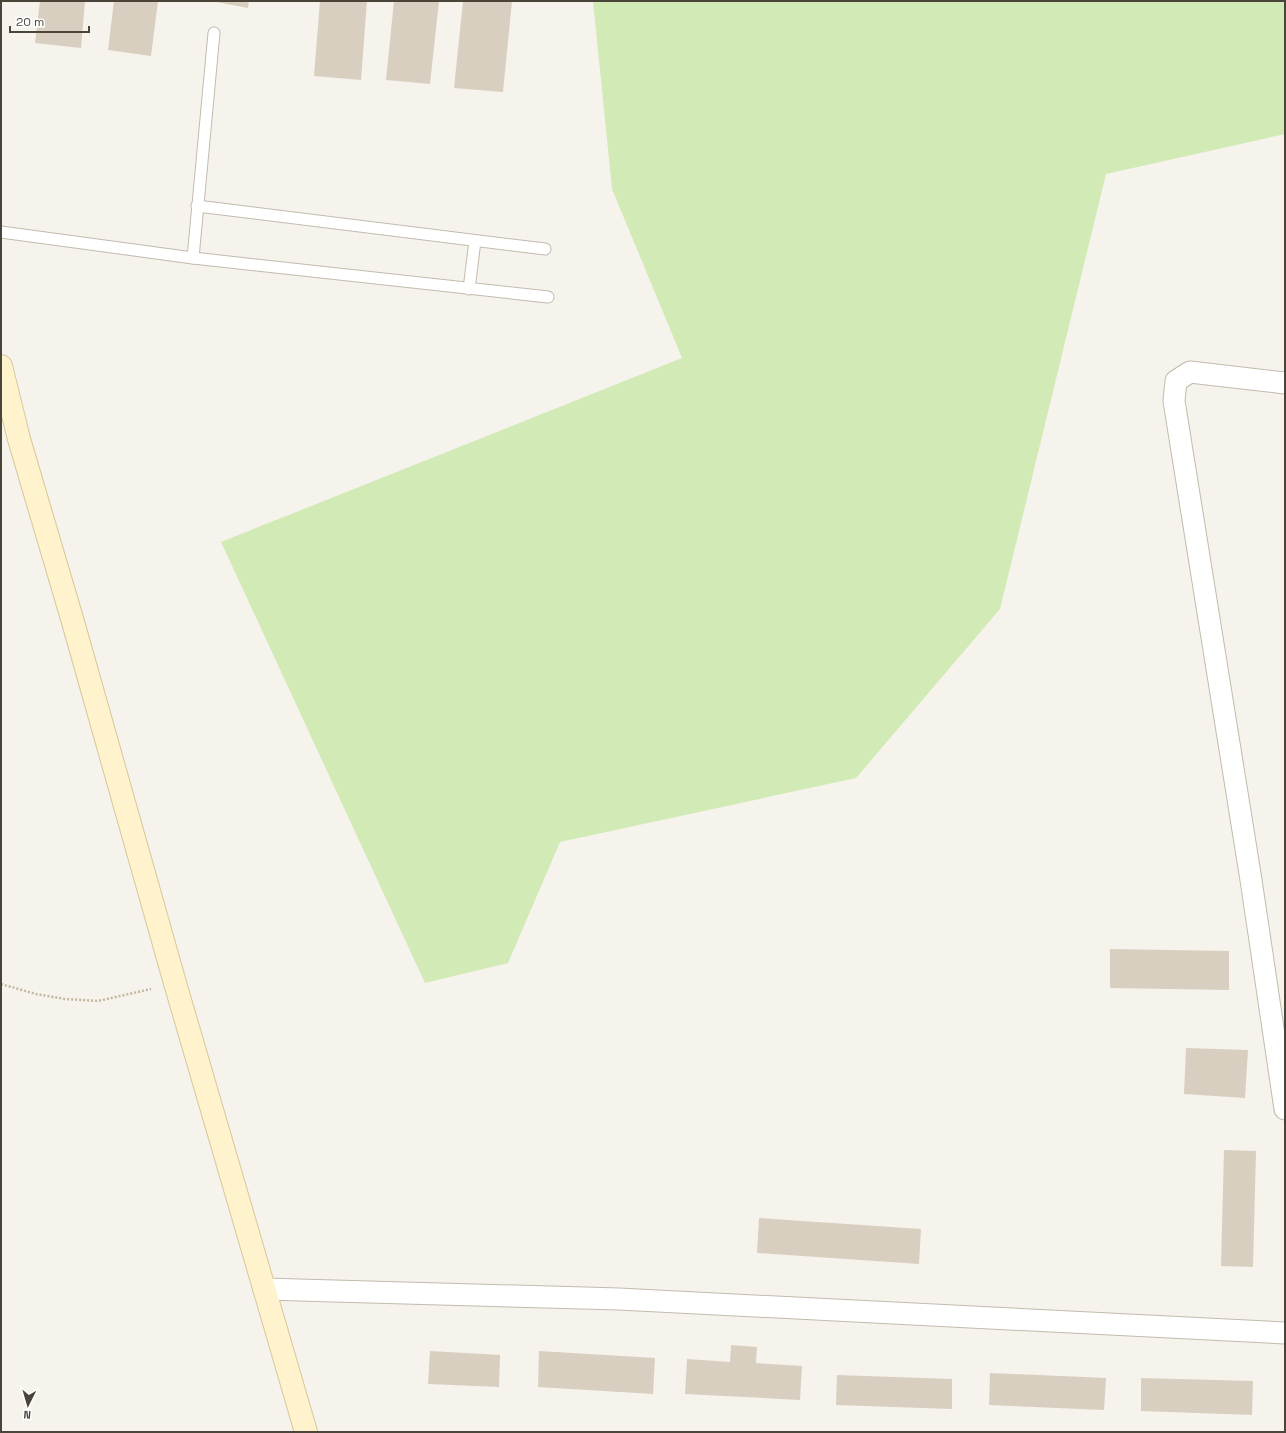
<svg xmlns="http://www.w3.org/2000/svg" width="1286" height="1433" font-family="'Space Grotesk',sans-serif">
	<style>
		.green { fill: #d2eab5 }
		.building { fill: #d8cfc1 }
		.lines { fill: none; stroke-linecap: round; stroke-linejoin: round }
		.service-casing { stroke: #c2bbae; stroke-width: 13 }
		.minor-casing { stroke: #c2bbae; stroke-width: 23 }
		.secondary-casing { stroke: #d6c79b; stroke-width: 24 }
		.path { stroke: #c4b79f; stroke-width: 2.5; stroke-dasharray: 2 2; stroke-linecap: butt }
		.service { stroke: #fff; stroke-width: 11 }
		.minor { stroke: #fff; stroke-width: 21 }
		.secondary { stroke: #fff3cd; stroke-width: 22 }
	</style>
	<rect width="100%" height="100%" fill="#f6f3ec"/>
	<polygon class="green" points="593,1 1285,1 1285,134 1106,174 1000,609 856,778 560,842 508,963 425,983 221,542 682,358 612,189"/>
	<g class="building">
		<polygon points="40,1 85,1 81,48 35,43"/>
		<polygon points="114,1 158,1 151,56 108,50"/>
		<polygon points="211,1 249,1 248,8"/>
		<polygon points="320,1 367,1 361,80 314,76"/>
		<polygon points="394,1 439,1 430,84 386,80"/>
		<polygon points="463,1 512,1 503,92 454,88"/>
		<polygon points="1110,949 1229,951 1229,990 1110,988"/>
		<polygon points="1186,1048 1248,1050 1245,1098 1184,1094"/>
		<polygon points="1224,1150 1256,1151 1253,1267 1221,1266"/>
		<polygon points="759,1218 921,1229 919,1264 757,1253"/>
		<polygon points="731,1345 757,1347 756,1363 802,1366 800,1400 685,1394 687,1359 730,1362"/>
		<polygon points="430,1351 500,1355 499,1387 428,1384"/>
		<polygon points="539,1351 655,1358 653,1394 538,1387"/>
		<polygon points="990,1373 1106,1378 1104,1410 989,1405"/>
		<polygon points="837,1375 952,1379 952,1409 836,1405"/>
		<polygon points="1141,1378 1253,1381 1252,1415 1141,1411"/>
	</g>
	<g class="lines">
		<defs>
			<g id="service">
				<polyline points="197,206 545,249"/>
				<polyline points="1,232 193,258 548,297"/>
				<polyline points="193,258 214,33"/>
				<polyline points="469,289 475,241"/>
			</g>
			<g id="minor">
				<polyline points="1285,383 1190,372 1176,381 1174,401 1251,880 1285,1109"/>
				<polyline points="264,1289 619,1299 1285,1333"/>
			</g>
			<polyline id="secondary" points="1,366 19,439 73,622 175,983 306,1432"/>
		</defs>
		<use href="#service" class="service-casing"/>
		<use href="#minor" class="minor-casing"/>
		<use href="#secondary" class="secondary-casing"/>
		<polyline class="path" points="1,984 36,994 65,999 98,1001 151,989"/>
		<use href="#service" class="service"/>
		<use href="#minor" class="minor"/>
		<use href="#secondary" class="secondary"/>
	</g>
	<rect width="1286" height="1433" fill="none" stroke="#4b4439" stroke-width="4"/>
	<g transform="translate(28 1405) rotate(185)" stroke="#ffffff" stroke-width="3" paint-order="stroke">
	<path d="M0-3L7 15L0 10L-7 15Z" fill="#4b4439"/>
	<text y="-6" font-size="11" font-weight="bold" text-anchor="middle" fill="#4b4439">N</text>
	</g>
	<path d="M10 26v6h79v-6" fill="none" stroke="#4b4439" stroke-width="2"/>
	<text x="16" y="26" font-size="12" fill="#4b4439" stroke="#ffffff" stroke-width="3" paint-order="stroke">20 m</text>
</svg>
